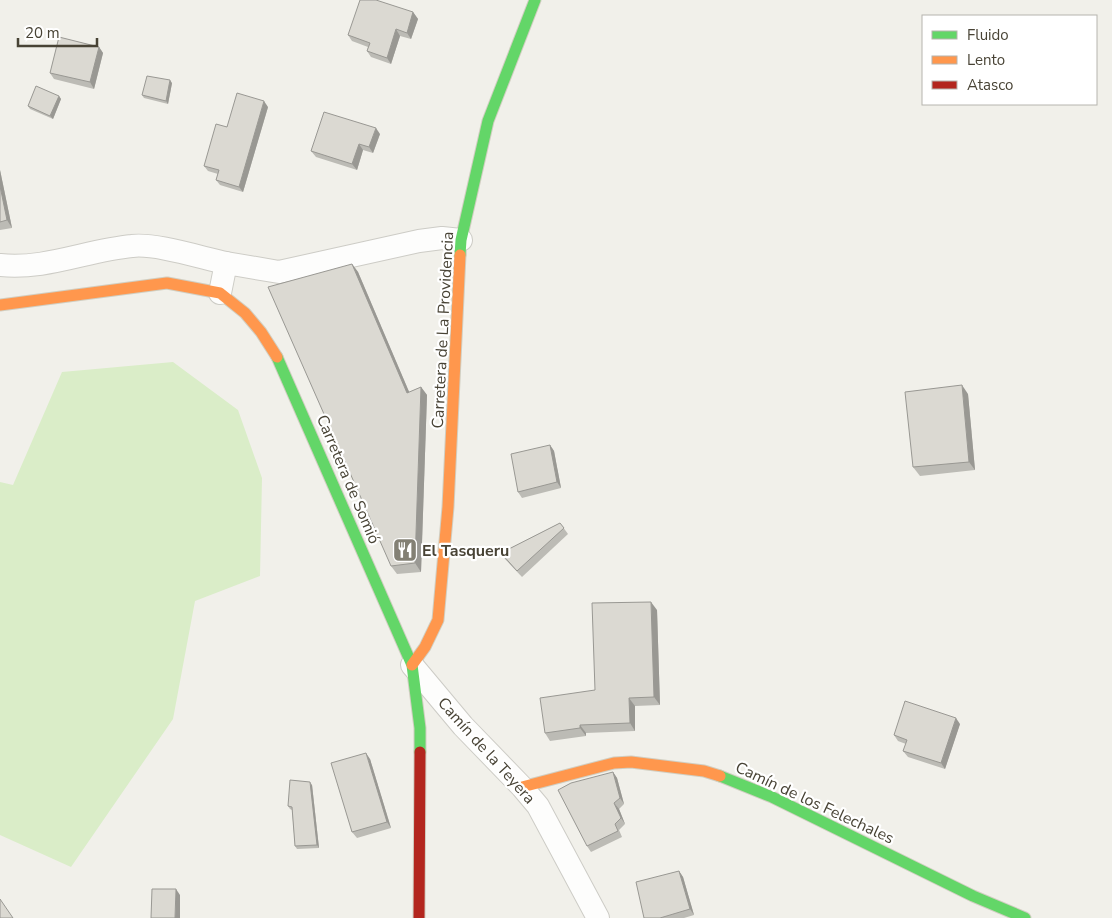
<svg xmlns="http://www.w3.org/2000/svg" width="1112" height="918" font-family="'Nunito Sans',sans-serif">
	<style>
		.green { fill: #daedc8 }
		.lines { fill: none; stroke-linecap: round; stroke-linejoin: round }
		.street-casing { stroke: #cdccc6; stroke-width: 24 }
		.fast-casing { stroke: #d1cec1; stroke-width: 13 }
		.slow-casing { stroke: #d1cec1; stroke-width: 13 }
		.jam-casing { stroke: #d1cec1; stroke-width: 13 }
		.street { stroke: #fdfdfc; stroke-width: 22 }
		.fast { stroke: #63d668; stroke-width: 11 }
		.slow { stroke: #ff974d; stroke-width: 11 }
		.jam { stroke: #b3261e; stroke-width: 11 }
		.wall { fill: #bcbbb5 }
		.shaded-wall { fill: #999893 }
		.building { fill: #dbd9d2; stroke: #999893 }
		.labels { text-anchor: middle; stroke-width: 4.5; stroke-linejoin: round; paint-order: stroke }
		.street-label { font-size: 16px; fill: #484335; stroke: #fff }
		.poi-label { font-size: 16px; font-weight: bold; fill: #484335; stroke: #fff; text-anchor: start }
	</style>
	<rect width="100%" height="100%" fill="#f1f0ea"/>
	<polygon class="green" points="173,362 238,410 262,478 260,576 195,601 173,719 71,867 0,835 0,482 13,485 62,372"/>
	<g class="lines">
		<defs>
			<g id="street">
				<path d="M0,265C45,270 88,250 132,246C155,243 202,258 226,263"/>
				<polyline points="220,293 226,263 279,272 419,241 442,238 461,240"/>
				<polyline points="412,665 463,726 522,787 538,806 598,918"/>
			</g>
			<g id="fast">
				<polyline points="460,255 461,240 488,121 535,0"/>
				<polyline points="277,357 412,665 420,728 420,752"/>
				<polyline points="720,776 772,797 973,896 1025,918"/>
			</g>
			<g id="slow">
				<polyline points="0,305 167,283 220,293 245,313 261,332 277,357"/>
				<polyline points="412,665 425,647 438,620 448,507 460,255"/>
				<polyline points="522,787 614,763 631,762 704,771 720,776"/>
			</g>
			<polyline id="jam" points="419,918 420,752"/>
		</defs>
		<use href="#street" class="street-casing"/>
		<use href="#fast" class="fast-casing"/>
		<use href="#slow" class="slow-casing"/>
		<use href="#jam" class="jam-casing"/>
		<use href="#street" class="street"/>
		<use href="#fast" class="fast"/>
		<use href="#slow" class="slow"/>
		<use href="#jam" class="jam"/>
	</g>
	<g class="wall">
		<polygon points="413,12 418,19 411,39 400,36 391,64 371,57 367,51 368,47 352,41 348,35"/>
		<polygon points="99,47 103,53 94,89 54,79 50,73"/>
		<polygon points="172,83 168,104 144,98 142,95"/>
		<polygon points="59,96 61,99 53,119 30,109 28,106"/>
		<polygon points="268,107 243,192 220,185 216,180 218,174 208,171 204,166 227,127"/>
		<polygon points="380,134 373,153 363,150 357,170 316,157 311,151"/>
		<polygon points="0,170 12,228 0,230"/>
		<polygon points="352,264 358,272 409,392 421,387 427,395 421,572 397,574 391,566"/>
		<polygon points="968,394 975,470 920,476 913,467"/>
		<polygon points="550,445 554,451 561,488 522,498 518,492"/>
		<polygon points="560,523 568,534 522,577 505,559 501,553"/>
		<polygon points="657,610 660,705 635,706 635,731 586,733 586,736 550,741 545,733 595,690"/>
		<polygon points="960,724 945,769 908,757 903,751 906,744 898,741 894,735"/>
		<polygon points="370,759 391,828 357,838 352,832"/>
		<polygon points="613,772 617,778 624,804 619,809 625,824 619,830 622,837 591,852 587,846"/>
		<polygon points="312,785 319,848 297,849 295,846 292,810 290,809 288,806"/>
		<polygon points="679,871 683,877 694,915 684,918 644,918"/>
	</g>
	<g class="shaded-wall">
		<polygon points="413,12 418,19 411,39 407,33"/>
		<polygon points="396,29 400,36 391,64 387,58"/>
		<polygon points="99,47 103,53 94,89 90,82"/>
		<polygon points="170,80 172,83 168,104 166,101"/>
		<polygon points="59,96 61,99 53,119 50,116"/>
		<polygon points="264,101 268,107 243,192 239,187"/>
		<polygon points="376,128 380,134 373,153 369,147"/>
		<polygon points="359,144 363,150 357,170 352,164"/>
		<polygon points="0,170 12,228 7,220 0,186"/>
		<polygon points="352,264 358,272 413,401 407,393"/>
		<polygon points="962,385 968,394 975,470 969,462"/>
		<polygon points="421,387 427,395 421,572 415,563"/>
		<polygon points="550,445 554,451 561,488 557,482"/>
		<polygon points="651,602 657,610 660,705 654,697"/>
		<polygon points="629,698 635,706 635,731 630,723"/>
		<polygon points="956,718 960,724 945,769 941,763"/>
		<polygon points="580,725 586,733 586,736 580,728"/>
		<polygon points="366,753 370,759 391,828 387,822"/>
		<polygon points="613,772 617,778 624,804 620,798"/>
		<polygon points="310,782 312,785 319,848 317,845"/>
		<polygon points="614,803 619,809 625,824 621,818"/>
		<polygon points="679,871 683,877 694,915 690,909"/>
		<polygon points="176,889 180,895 180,918 175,918"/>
	</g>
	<g class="building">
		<polygon points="360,0 376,0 413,12 407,33 396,29 387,58 367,51 370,43 348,35"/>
		<polygon points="59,37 99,47 90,82 50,73"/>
		<polygon points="147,76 170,80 166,101 142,95"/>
		<polygon points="36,86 59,96 50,116 28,106"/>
		<polygon points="237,93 264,101 239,187 216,180 219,170 204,166 216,124 227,127"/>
		<polygon points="324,112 376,128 369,147 359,144 352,164 311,151"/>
		<polygon points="0,186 7,220 0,222"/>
		<polygon points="352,264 407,393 421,387 415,563 391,566 268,287"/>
		<polygon points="962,385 969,462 913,467 905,392"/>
		<polygon points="550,445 557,482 518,492 511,454"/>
		<polygon points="560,523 564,528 517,571 501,553"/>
		<polygon points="651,602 654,697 629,698 630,723 580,725 580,728 545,733 540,698 595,690 592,603"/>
		<polygon points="905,701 956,718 941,763 903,751 907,740 894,735"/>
		<polygon points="366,753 387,822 352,832 331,763"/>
		<polygon points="613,772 620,798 614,803 621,818 615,824 618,831 587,846 558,790 571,783"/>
		<polygon points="290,780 310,782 317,845 295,846 292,807 288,806"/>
		<polygon points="679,871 690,909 660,918 644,918 636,882"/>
		<polygon points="152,889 176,889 175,918 151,918"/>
		<polygon points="0,899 13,918 0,918"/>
	</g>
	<defs>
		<symbol id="restaurant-square" viewBox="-11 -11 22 22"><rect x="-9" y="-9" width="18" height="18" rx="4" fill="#838074" stroke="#fff"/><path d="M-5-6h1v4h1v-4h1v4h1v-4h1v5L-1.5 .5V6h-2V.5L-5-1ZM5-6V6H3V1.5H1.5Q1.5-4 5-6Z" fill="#fff"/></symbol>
	</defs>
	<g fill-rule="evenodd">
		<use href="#restaurant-square" x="391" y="536" width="28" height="28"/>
	</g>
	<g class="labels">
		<g class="street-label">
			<text transform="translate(442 330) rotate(-87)" y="6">Carretera de La Providencia</text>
			<text transform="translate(349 479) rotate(67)" y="6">Carretera de Somió</text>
			<text transform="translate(487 750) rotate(48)" y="6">Camín de la Teyera</text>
			<text transform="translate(815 802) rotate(25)" y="6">Camín de los Felechales</text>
		</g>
		<g class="poi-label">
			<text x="422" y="556">El Tasqueru</text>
		</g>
	</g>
	<rect x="922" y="15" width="175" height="90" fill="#ffffff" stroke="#b6b4ae"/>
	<rect x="932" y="31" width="25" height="8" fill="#63d668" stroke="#b6b4ae"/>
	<text x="967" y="40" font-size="15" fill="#484335">Fluido</text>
	<rect x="932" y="56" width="25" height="8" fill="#ff974d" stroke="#b6b4ae"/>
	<text x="967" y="65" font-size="15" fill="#484335">Lento</text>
	<rect x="932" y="81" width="25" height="8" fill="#b3261e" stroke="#b6b4ae"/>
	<text x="967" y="90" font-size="15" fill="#484335">Atasco</text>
	<path d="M18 38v8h79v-8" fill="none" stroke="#484335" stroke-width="2.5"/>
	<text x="25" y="38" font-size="15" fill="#484335" stroke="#ffffff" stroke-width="4" paint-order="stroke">20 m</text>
</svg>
